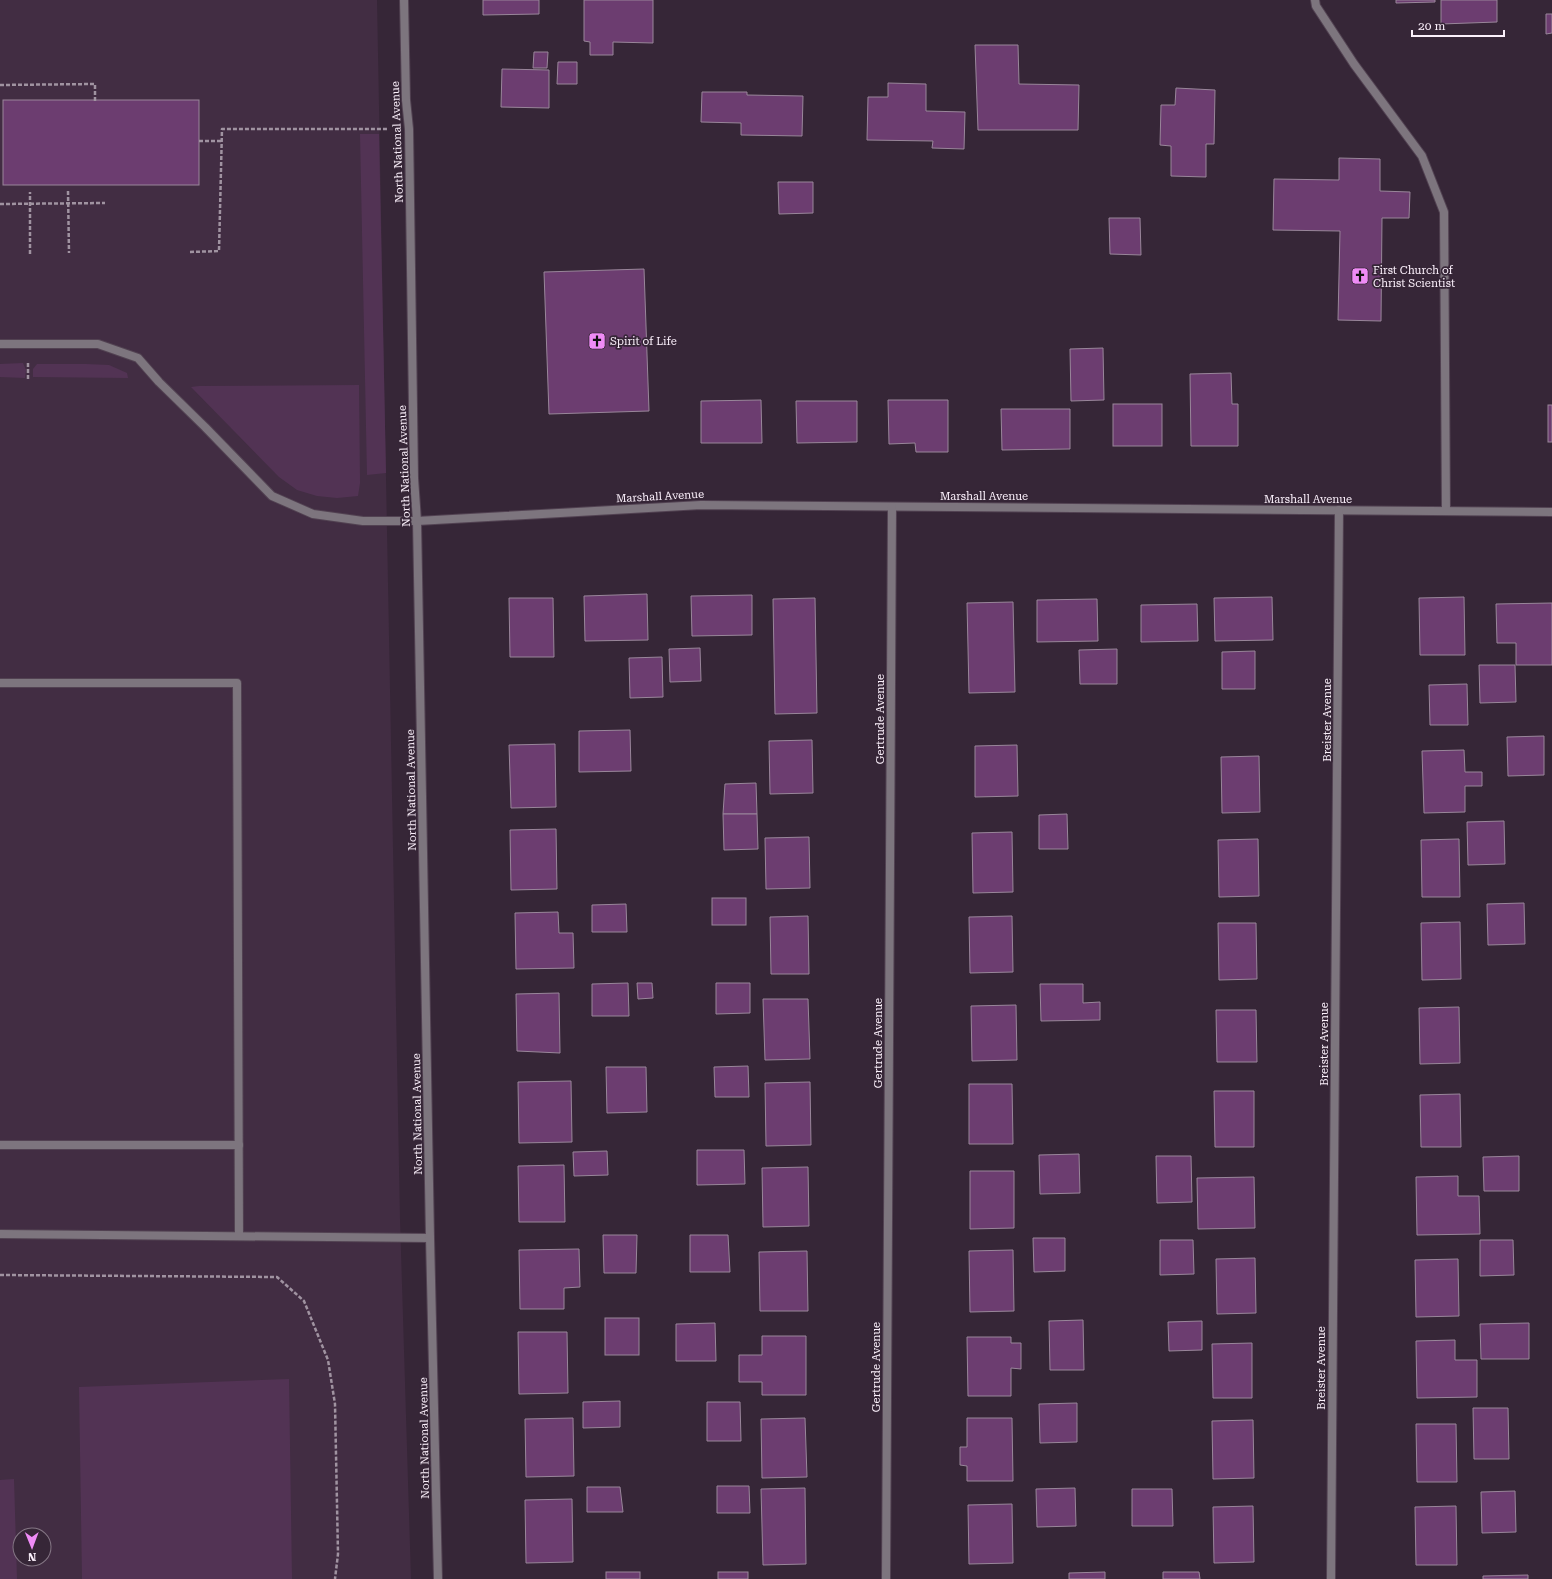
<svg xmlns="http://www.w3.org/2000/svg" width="1552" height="1579" font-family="'Roboto Serif',serif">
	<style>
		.built { fill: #422d43; fill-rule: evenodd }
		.green { fill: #523354 }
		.building { fill: #6c3d70; stroke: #99869a }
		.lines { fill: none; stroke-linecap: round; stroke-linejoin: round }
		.service-casing { stroke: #524252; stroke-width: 10 }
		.minor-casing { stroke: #524252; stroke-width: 10 }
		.tertiary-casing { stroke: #524252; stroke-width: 10 }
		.path { stroke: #a093a1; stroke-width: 2.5; stroke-dasharray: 4 2; stroke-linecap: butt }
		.service { stroke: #7d757e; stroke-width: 8 }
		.minor { stroke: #7d757e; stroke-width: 8 }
		.tertiary { stroke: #7d757e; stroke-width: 8 }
		.labels { text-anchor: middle; stroke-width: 3.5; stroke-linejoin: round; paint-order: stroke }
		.street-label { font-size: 11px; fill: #fbf0fb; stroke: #362637 }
		.poi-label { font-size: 11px; fill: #fbf0fb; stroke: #362637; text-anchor: start }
	</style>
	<rect width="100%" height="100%" fill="#362637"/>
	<path class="built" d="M0,0H377L400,1219L411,1579H0ZM20,1535H44V1559H20Z"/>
	<g class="green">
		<polygon points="360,134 379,134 386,473 367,475"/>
		<polygon points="23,363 26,370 25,378 0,377 0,364"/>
		<polygon points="37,364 86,364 109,365 127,373 128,378 33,377 33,369"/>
		<polygon points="359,385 360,483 358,496 337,498 317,496 297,490 279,477 191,387 199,386"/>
		<polygon points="289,1379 292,1579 82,1579 79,1387"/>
		<polygon points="14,1479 17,1579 0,1579 0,1480"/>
	</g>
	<g class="building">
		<polygon points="483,0 539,0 539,14 483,15"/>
		<polygon points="584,0 653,0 653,43 613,42 613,55 590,55 590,42 584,41"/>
		<polygon points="1396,0 1435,0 1435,2 1396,3"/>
		<polygon points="1441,0 1497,0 1497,22 1441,24"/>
		<polygon points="1546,14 1552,14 1552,33 1546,34"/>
		<polygon points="975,45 1018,45 1019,84 1079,85 1078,130 978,130"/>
		<polygon points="534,52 548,52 547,68 533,68"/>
		<polygon points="558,62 577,62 577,84 557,84"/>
		<polygon points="502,69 549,70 549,108 501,107"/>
		<polygon points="888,83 926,84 926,111 965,112 964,149 932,148 933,141 867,140 868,97 888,97"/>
		<polygon points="1176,88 1215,90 1214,144 1206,144 1206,177 1171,176 1171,146 1160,145 1161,105 1175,105"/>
		<polygon points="702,92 747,92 747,95 803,96 802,136 741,135 741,123 701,122"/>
		<rect x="3" y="100" width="196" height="85"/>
		<polygon points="1339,158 1380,159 1380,191 1410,192 1409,218 1382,218 1381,321 1338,320 1340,231 1273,230 1274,179 1339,180"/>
		<polygon points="778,182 813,182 813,213 779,214"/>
		<polygon points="1109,218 1140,218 1141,255 1110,254"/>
		<polygon points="644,269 649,411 549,414 544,272"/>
		<polygon points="1103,348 1104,400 1071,401 1070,349"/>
		<polygon points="1231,373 1232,404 1238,404 1238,446 1191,446 1190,374"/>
		<polygon points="761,400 762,443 701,443 701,401"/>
		<polygon points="888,400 948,400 948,452 916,452 915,443 889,444"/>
		<polygon points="796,401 857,401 857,442 797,443"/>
		<rect x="1113" y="404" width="49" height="42"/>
		<rect x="1548" y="405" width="4" height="37"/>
		<polygon points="1001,409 1070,409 1070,449 1002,450"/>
		<polygon points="647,594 648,640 585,641 584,596"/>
		<polygon points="752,595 752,635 692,636 691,596"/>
		<polygon points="1272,597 1273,640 1215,641 1214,598"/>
		<polygon points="1464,597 1465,655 1420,655 1419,598"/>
		<polygon points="509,598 553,598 554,657 510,657"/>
		<polygon points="815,598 817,713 775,714 773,599"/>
		<polygon points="1097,599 1098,641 1037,642 1037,600"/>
		<polygon points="1013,602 1015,692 969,693 967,603"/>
		<polygon points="1552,603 1552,665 1516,665 1516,643 1497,643 1496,604"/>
		<polygon points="1197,604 1198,641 1141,642 1141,605"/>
		<polygon points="700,648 701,681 670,682 669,649"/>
		<polygon points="1117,649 1117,684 1080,684 1079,650"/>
		<polygon points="1255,651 1255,689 1222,689 1222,652"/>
		<polygon points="662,657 663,697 630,698 629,658"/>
		<polygon points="1479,665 1515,665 1516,702 1480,703"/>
		<polygon points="1467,684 1468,725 1430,725 1429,685"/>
		<polygon points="630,730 631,771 579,772 579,731"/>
		<polygon points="1544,736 1544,775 1508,776 1507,737"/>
		<polygon points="812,740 813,793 770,794 769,741"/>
		<polygon points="555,744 556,807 511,808 509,745"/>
		<polygon points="1017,745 1018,796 975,797 975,746"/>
		<polygon points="1464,750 1465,772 1482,772 1482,786 1465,786 1465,812 1424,813 1422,751"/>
		<polygon points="1259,756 1260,812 1222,813 1221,757"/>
		<polygon points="756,783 757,814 723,814 725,784"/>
		<polygon points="723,814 757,814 758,849 724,850"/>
		<polygon points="1067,814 1068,849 1039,849 1039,815"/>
		<polygon points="1504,821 1505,864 1468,865 1467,822"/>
		<polygon points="556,829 557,889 511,890 510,830"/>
		<polygon points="1012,832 1013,892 973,893 972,833"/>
		<polygon points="809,837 810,888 766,889 765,838"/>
		<polygon points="1258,839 1259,896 1219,897 1218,840"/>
		<polygon points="1459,839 1460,897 1422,897 1421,840"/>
		<rect x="712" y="898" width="34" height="27"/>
		<polygon points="1524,903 1525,944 1488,945 1487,904"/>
		<polygon points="626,904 627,932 592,932 592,905"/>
		<polygon points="558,912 559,933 573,933 574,968 516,969 515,913"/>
		<polygon points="808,916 809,974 771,974 770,917"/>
		<polygon points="1012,916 1013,972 970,973 969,917"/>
		<polygon points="1460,922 1461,979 1422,980 1421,923"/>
		<polygon points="1218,923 1256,923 1257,979 1219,980"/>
		<polygon points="628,983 629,1016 592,1016 592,984"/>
		<polygon points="637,983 652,983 653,998 638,999"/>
		<polygon points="716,983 750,983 750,1013 716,1014"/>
		<polygon points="1040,984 1083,984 1083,1003 1100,1002 1100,1020 1041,1021"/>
		<polygon points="559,993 560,1053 517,1051 516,994"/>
		<polygon points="763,999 808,999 810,1059 765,1060"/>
		<polygon points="1016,1005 1017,1060 972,1061 971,1006"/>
		<polygon points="1459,1007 1460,1063 1420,1064 1419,1008"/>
		<polygon points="1216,1010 1256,1010 1257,1062 1217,1062"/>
		<polygon points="748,1066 749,1097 715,1097 714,1067"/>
		<polygon points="606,1067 646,1067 647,1112 607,1113"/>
		<polygon points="571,1081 572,1142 519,1143 518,1082"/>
		<polygon points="810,1082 811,1145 766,1146 765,1083"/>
		<polygon points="969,1084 1012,1084 1013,1144 969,1144"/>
		<polygon points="1214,1091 1254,1091 1254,1147 1215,1147"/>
		<polygon points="1460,1094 1461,1147 1421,1147 1420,1095"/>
		<polygon points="697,1150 744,1150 745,1184 697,1185"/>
		<polygon points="607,1151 608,1175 574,1176 573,1152"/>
		<polygon points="1079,1154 1080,1193 1040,1194 1039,1155"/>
		<polygon points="1156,1156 1191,1156 1192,1202 1157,1203"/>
		<polygon points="1519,1156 1519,1191 1484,1191 1483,1157"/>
		<polygon points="564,1165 565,1222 519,1222 518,1166"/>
		<polygon points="808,1167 809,1226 763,1227 762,1168"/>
		<polygon points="970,1171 1014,1171 1014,1228 970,1229"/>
		<polygon points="1458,1176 1458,1196 1479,1196 1480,1234 1417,1235 1416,1177"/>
		<polygon points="1254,1177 1255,1228 1198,1229 1197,1178"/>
		<polygon points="603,1235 637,1235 636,1273 604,1273"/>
		<polygon points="690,1235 728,1235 730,1272 690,1272"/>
		<polygon points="1033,1238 1065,1238 1065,1271 1034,1272"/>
		<polygon points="1160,1240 1193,1240 1194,1274 1160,1275"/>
		<polygon points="1480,1240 1513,1240 1514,1275 1480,1276"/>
		<polygon points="579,1249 580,1287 564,1288 564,1309 520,1309 519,1250"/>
		<polygon points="1013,1250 1014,1311 970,1312 969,1251"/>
		<polygon points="807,1251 808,1311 760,1311 759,1252"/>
		<polygon points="1255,1258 1256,1313 1217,1314 1216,1259"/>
		<polygon points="1458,1259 1459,1316 1416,1317 1415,1260"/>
		<rect x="605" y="1318" width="34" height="37"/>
		<polygon points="1083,1320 1084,1370 1050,1370 1049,1321"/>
		<polygon points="1202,1321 1202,1350 1169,1351 1168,1322"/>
		<polygon points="715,1323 716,1361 676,1361 676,1324"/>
		<polygon points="1529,1323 1529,1359 1481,1359 1480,1324"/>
		<polygon points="518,1332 567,1332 568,1393 519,1394"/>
		<polygon points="762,1336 806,1336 806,1395 762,1395 762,1382 739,1382 739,1355 762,1355"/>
		<polygon points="967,1337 1011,1337 1011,1343 1021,1343 1021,1369 1011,1368 1011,1396 968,1396"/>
		<polygon points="1455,1340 1455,1360 1477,1360 1477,1397 1417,1398 1416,1341"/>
		<polygon points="1252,1343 1252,1398 1213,1398 1212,1344"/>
		<polygon points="620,1401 620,1427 583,1428 583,1402"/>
		<polygon points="707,1402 740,1402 741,1441 707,1441"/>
		<polygon points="1077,1403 1077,1442 1040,1443 1039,1404"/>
		<polygon points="1473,1408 1508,1408 1509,1459 1474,1459"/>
		<polygon points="573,1418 574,1476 526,1477 525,1419"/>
		<polygon points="805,1418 807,1477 762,1478 761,1419"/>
		<polygon points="967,1418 1012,1418 1013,1481 967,1481 967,1466 960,1465 960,1447 967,1447"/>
		<polygon points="1253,1420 1254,1478 1213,1479 1212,1421"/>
		<polygon points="1416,1424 1456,1424 1457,1482 1417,1482"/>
		<polygon points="717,1486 749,1486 750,1513 717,1513"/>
		<polygon points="587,1487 620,1487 623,1512 587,1512"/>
		<polygon points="805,1488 806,1564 763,1565 761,1489"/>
		<polygon points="1075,1488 1076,1526 1037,1527 1036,1489"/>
		<polygon points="1132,1489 1172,1489 1173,1526 1132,1526"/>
		<polygon points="1515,1491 1516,1532 1482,1533 1481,1492"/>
		<polygon points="572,1499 573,1562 526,1563 525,1500"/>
		<polygon points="1012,1504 1013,1563 969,1564 968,1505"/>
		<polygon points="1253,1506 1254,1562 1214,1563 1213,1507"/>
		<polygon points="1456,1506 1457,1565 1416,1565 1415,1507"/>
		<rect x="606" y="1572" width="34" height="7"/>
		<rect x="718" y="1572" width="30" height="7"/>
		<polygon points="1105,1572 1105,1579 1069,1579 1069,1573"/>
		<polygon points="1163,1572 1199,1572 1200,1579 1163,1579"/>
		<polygon points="1528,1575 1528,1579 1483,1579 1483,1576"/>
	</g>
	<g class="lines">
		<defs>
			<g id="service">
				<polyline points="1315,0 1316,6 1354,64 1422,156 1444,212 1446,511"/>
				<polyline points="0,344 98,344 138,358 159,382 205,427 272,496 313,514 363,521 417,521"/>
				<polyline points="0,683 237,683 239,1236"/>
				<polyline points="0,1145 239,1145"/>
				<polyline points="0,1234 430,1238"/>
			</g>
			<g id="minor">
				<polyline points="417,521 701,505 1552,512"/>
				<polyline points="886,1579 892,507"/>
				<polyline points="1331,1579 1339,510"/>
			</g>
			<polyline id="tertiary" points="404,0 406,100 409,129 414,478 417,521 430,1238 438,1579"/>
		</defs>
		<use href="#service" class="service-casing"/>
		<use href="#minor" class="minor-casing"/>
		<use href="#tertiary" class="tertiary-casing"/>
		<g class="path">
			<polyline points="0,85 95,84 95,101"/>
			<polyline points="199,141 221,141"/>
			<polyline points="68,191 69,253"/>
			<polyline points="0,204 105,203"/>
			<polyline points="190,252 219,251 222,129 388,129"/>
			<polyline points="30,254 30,192"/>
			<polyline points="28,363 28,381"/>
			<polyline points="0,1275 277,1277 304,1301 328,1360 335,1404 338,1554 335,1579"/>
		</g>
		<use href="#service" class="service"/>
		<use href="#minor" class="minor"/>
		<use href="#tertiary" class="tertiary"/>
	</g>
	<defs>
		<symbol id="church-square" viewBox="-11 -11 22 22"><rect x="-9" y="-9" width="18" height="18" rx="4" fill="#ef8bf6" stroke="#362637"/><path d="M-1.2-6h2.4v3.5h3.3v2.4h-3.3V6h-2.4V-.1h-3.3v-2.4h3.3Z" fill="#111"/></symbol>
	</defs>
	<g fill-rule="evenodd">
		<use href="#church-square" x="1350" y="266" width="20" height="20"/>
		<use href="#church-square" x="587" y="331" width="20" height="20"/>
	</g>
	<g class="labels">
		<g class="street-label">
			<text transform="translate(397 142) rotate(-92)" y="4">North National Avenue</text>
			<text transform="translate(404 466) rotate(-92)" y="4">North National Avenue</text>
			<text transform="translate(660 496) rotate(-3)" y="4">Marshall Avenue</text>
			<text x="984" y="500">Marshall Avenue</text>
			<text x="1308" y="503">Marshall Avenue</text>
			<text transform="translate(880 719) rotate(-90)" y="4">Gertrude Avenue</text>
			<text transform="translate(1327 720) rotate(-90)" y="4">Breister Avenue</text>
			<text transform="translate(411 790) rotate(-91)" y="4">North National Avenue</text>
			<text transform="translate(878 1043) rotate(-90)" y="4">Gertrude Avenue</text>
			<text transform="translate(1324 1044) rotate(-90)" y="4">Breister Avenue</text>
			<text transform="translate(417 1114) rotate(-91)" y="4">North National Avenue</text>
			<text transform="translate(876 1367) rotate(-90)" y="4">Gertrude Avenue</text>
			<text transform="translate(1321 1368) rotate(-90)" y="4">Breister Avenue</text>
			<text transform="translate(424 1438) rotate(-91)" y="4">North National Avenue</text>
		</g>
		<g class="poi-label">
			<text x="1373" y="274">First Church of<tspan x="1373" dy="13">Christ Scientist</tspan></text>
			<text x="610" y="345">Spirit of Life</text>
		</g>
	</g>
	<g transform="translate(32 1547) rotate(179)"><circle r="19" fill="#362637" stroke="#857785"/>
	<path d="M0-3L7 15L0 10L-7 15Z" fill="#ef8bf6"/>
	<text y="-6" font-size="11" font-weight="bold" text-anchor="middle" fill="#fbf0fb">N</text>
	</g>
	<path d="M1412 30v6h92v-6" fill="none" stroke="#fbf0fb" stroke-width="2"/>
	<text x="1418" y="30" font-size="12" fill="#fbf0fb" stroke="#362637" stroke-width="3" paint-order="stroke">20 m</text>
</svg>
